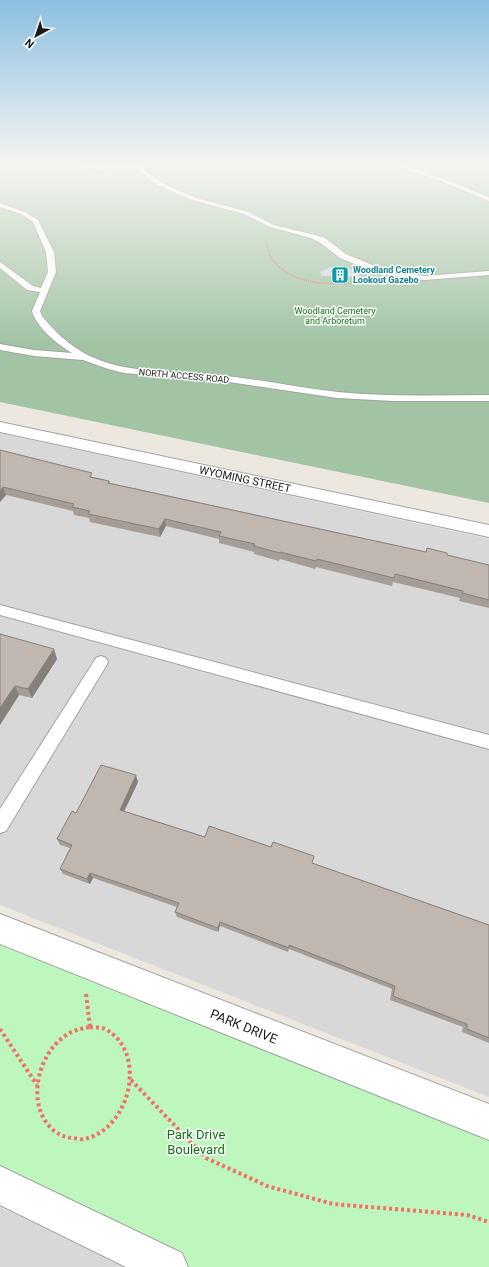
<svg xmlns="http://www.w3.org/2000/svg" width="489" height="1267" font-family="Roboto,sans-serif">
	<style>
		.residential { fill: #d9d8d8 }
		.cemetery { fill: #a2c4a5 }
		.park { fill: #bdf7be }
		.plaza { fill: #d5d5e2 }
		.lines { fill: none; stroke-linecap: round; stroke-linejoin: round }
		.service-casing { stroke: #a2a2a2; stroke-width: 2 }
		.minor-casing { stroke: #a2a2a2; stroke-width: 2 }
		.tertiary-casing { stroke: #a2a2a2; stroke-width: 2 }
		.path-far2 { stroke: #f56f69; stroke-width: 1; stroke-dasharray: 1 1; stroke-linecap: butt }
		.path-far1 { stroke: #f56f69; stroke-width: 1.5; stroke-dasharray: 1 1; stroke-linecap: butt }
		.path { stroke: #f56f69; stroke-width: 4; stroke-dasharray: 3 3; stroke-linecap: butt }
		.service { fill: #fff; fill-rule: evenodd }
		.minor { fill: #fff; fill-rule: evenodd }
		.tertiary { fill: #fff; fill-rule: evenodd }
		.wall { fill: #a59d97 }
		.shaded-wall { fill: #86807b }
		.building { fill: #c0b7b0; stroke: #86807b }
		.labels { text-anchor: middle; stroke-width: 3; stroke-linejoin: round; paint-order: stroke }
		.far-culture-label { font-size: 9px; font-weight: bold; fill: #0d838f; stroke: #fff; text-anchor: start }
		.far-park-label { font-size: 9px; fill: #0e7311; stroke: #fff }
		.far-street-label { font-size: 9px; fill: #1b1b1b; stroke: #fff }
		.street-label { font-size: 11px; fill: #1b1b1b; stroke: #fff }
		.near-street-label { font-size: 13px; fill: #1b1b1b; stroke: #fff }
		.near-park-label { font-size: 13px; fill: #0e7311; stroke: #fff }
	</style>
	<rect width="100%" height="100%" fill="#ece8e0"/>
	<g class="residential">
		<polygon points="0,433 489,539 489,1097 0,905"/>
		<polygon points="0,1198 140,1267 0,1267"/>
	</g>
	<polygon class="cemetery" points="0,165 489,165 489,503 0,402"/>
	<polygon class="park" points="0,929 489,1122 489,1267 168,1267 0,1185"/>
	<polygon class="plaza" points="331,267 345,267 357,272 359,277 348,276 347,274 342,272 336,272 333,274 333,276 321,276 320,272"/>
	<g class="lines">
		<defs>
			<g id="service">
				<polygon points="2,165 9,165 0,170 0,166"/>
				<path d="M74,165H153L152,166L145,167V171L162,183L196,198L248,212L274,225L315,235L325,238L346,254L384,270L424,276L489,271V275L424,280L379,274L340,258L319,242L311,238L270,227L244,214L192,200L158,185L139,171V167C125,168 85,172 74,165Z"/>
				<polygon points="393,165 401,165 447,180 489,197 489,201 443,182"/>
				<path d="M0,203L25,212L38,220L54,252L56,272L40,311L42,316C58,336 78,353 102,361C139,374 180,371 218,375C259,379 298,388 338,392C388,397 439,395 489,395V401H394L337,398L222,381L124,373L108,369L83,360L34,356L0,350V344L34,350L72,353C57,344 37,328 32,311L40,292L27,290L0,268V262L33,286L41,288L48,272L46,252L33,222L21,214L0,207Z"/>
				<polygon points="0,605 489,735 489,749 0,615"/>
				<polygon points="101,656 106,658 108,662 106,666 6,831 0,833 0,809 96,658"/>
			</g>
			<g id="minor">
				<polygon points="0,914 489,1104 489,1140 0,944"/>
				<polygon points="0,1166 182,1253 188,1267 126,1267 0,1205"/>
			</g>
			<polygon id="tertiary" points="0,422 489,525 489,537 0,432"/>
		</defs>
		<use href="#service" class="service-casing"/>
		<use href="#minor" class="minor-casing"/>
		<use href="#tertiary" class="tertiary-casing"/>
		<g class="path-far2">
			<polyline points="474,174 489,179"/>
			<polyline points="266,239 270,256"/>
		</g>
		<path class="path-far1" d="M269,255C289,286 328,285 360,282"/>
		<g class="path">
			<polyline points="86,994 90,1027"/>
			<path d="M90,1027C95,1028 101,1027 105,1029C149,1052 130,1130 84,1139C81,1140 76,1138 72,1138C64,1137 57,1134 51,1128C26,1103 38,1054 65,1036C73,1030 80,1029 90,1027Z"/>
			<polyline points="0,1029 37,1085"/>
			<polyline points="131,1080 206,1158 267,1186 333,1204 467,1215 489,1222"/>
		</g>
		<use href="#service" class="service"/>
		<use href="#minor" class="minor"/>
		<use href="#tertiary" class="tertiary"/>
	</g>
	<g class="wall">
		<polygon points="0,450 93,477 109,481 110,483 426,552 447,555 489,565 489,608 459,601 460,598 393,582 392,586 316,567 315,569 280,559 279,561 254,554 254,552 219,543 219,539 166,526 160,537 90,522 89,518 74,515 73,511 6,495 0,502"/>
		<polygon points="0,634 57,659 32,698 19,695 0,725"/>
		<polygon points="138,782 124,811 205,837 312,863 489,925 489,1043 462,1032 463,1027 390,1000 392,989 289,949 288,952 220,926 218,932 177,917 175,912 177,907 93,878 90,884 63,874 60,869 70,848 60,845 57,839 76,813"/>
	</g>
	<g class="shaded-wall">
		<polygon points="3,487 6,495 0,502 0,491"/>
		<polygon points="165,519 166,526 160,537 159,529"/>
		<polygon points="54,649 57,659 32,698 28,689"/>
		<polygon points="15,686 19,695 0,725 0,708"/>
		<polygon points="136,775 138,782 122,816 120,810"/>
		<polygon points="90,873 93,878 90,884 87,879"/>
		<polygon points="220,922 220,926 218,932 218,928"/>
	</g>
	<g class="building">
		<polygon points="0,450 92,473 90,477 109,481 108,483 426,552 427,548 447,553 447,555 489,565 489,600 462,593 463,591 395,574 394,578 317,559 316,561 280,552 280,553 254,546 255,544 219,536 221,532 165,519 159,529 88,514 90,511 72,507 74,504 3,487 0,491"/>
		<polygon points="0,634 54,649 28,689 15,686 0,708"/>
		<polygon points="101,765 136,775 120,810 205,837 209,826 271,847 273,842 314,856 312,863 489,925 489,1038 467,1029 467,1024 393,996 395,986 289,945 289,948 220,922 218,928 175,912 179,903 90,873 87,879 60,869 72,845 57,839 72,811 76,813"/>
	</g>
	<linearGradient id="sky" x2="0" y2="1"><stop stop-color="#8bbfe2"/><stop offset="0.48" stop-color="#f6f5f1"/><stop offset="1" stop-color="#f6f5f1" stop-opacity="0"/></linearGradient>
	<rect width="489" height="342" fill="url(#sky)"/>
	<defs>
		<symbol id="building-square" viewBox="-11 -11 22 22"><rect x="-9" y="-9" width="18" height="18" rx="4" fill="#0f9aa8" stroke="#fff"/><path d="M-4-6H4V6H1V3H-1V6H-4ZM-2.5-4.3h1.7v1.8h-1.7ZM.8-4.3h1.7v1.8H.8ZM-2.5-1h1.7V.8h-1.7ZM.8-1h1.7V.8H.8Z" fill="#fff"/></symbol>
	</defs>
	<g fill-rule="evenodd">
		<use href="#building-square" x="330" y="265" width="20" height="20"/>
	</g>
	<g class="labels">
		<g class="far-culture-label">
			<text x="353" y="273">Woodland Cemetery<tspan x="353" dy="10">Lookout Gazebo</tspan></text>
		</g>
		<g class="far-park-label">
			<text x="335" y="314">Woodland Cemetery<tspan x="335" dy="10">and Arboretum</tspan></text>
		</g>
		<g class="far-street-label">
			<text transform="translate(184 376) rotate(5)" y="3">NORTH ACCESS ROAD</text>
		</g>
		<g class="street-label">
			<text transform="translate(245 479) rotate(12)" y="4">WYOMING STREET</text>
		</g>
		<g class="near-street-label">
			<text transform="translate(244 1026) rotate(22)" y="5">PARK DRIVE</text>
		</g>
		<g class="near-park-label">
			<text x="196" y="1139">Park Drive<tspan x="196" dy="15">Boulevard</tspan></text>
		</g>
	</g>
	<g transform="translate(36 36) rotate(220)" stroke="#ffffff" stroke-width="3" paint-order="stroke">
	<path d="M0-3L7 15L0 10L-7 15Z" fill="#1b1b1b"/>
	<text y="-6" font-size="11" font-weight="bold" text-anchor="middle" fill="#1b1b1b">N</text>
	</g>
</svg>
